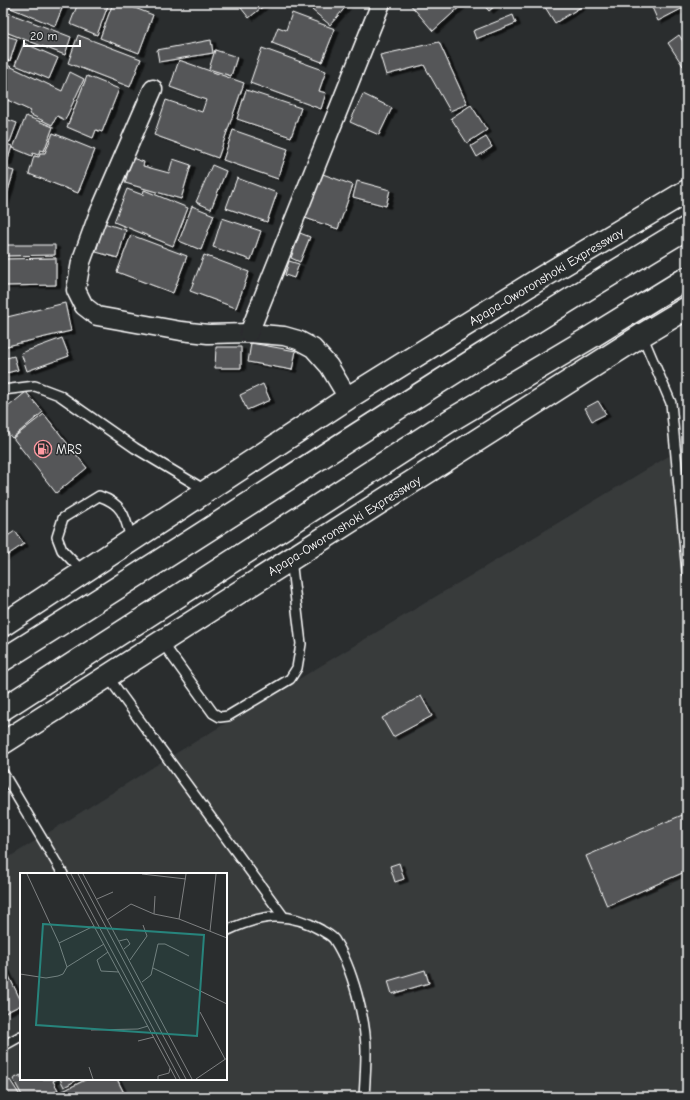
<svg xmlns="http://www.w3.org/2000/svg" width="690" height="1100" font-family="'Comic Neue',sans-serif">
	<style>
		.built { fill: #373a3b; fill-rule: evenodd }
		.building { fill: #555758; stroke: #fff; filter: url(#shadow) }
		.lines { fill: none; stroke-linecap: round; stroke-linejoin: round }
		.service-casing { stroke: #fff; stroke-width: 12 }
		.minor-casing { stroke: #fff; stroke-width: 21 }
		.primary-casing { stroke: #fff; stroke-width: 25 }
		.motorway-casing { stroke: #fff; stroke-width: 25 }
		.service { stroke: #2a2d2e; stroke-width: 9 }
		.minor { stroke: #2a2d2e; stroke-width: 18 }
		.primary { stroke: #2a2d2e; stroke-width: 22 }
		.motorway { stroke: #2a2d2e; stroke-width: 22 }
		.labels { text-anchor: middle; stroke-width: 3; stroke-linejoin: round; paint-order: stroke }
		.street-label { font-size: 13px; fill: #fff; stroke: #2a2d2e }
		.poi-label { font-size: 13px; fill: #fff; stroke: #2a2d2e; text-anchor: start }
		.inset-road { fill: none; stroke: #7f8182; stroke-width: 1 }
		.view { fill: #27847c; fill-opacity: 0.15; stroke: #27847c; stroke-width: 2 }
		.inset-edge { fill: none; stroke: #fff; stroke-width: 2 }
	</style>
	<defs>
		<filter id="shadow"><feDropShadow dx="4.5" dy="2.5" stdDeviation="0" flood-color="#0009"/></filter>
	</defs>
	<rect width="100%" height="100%" fill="#2a2d2e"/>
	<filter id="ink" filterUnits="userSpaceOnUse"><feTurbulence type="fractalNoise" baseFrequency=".025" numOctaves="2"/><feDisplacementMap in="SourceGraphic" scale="8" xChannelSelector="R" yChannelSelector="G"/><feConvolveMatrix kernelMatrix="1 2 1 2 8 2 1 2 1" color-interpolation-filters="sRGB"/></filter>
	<g filter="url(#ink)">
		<path class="built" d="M687,445V1097H3V861L158,764ZM21,874H226V1079H21Z"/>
		<g class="building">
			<polygon points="3,3 54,3 63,6 55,26 3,5"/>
			<polygon points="78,3 109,3 97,35 70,24"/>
			<polygon points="113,3 122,3 153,15 139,53 100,38"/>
			<polygon points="247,3 267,3 249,18 241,8"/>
			<polygon points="319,3 349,3 330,25 312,10"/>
			<polygon points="409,3 464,3 433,31"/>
			<polygon points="482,3 496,3 497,4 489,11"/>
			<polygon points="552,3 578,3 581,7 555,23 545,7"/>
			<polygon points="650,3 687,3 687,6 658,21"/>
			<polygon points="3,11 71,37 65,55 3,31"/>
			<polygon points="292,13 335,29 322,62 272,43 278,27 286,30"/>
			<polygon points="513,15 516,23 476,39 473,31"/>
			<polygon points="3,35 17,39 10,61 3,59"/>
			<polygon points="78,35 141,59 130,87 68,63"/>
			<polygon points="679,35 687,47 687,63 683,66 668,43"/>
			<polygon points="211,40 213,53 159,62 157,50"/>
			<polygon points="439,42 467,104 450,111 424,65 386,75 380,55"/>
			<polygon points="24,43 58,58 49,79 15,65"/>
			<polygon points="262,48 326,71 319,91 326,93 321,109 250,83"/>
			<polygon points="215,50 237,57 231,76 209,69"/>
			<polygon points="179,60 244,83 218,158 154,135 166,100 202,112 206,100 170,87"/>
			<polygon points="3,63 62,91 70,72 84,79 65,120 57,116 52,125 29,114 31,111 3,98"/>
			<polygon points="87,76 119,89 102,132 96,130 93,138 67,127"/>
			<polygon points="246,90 301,108 291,137 237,119"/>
			<polygon points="363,94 392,108 379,135 350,122"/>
			<polygon points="471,105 487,130 467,143 451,118"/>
			<polygon points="26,116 53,127 44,151 40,150 38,155 33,153 32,156 13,148"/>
			<polygon points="3,118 17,123 10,142 3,140"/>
			<polygon points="233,130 288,149 278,179 223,160"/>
			<polygon points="53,133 95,150 78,193 29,174 34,156 39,157 40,153 45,153"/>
			<polygon points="486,137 492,147 477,157 471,146"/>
			<polygon points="3,143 12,146 7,163 3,162"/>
			<polygon points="132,158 144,162 143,166 169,173 173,159 191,165 181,199 125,183"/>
			<polygon points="212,165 226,171 211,209 196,202"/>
			<polygon points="3,168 14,171 4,204 3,204"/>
			<polygon points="320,173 353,185 338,229 305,218"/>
			<polygon points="237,178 277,193 267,222 226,208"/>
			<polygon points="357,181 390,190 386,206 353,197"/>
			<polygon points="127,189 143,195 144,190 188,208 173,246 114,222"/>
			<polygon points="192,206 214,215 201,250 179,241"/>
			<polygon points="222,218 261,231 251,260 213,247"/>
			<polygon points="104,223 126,230 118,258 96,252"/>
			<polygon points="300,233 310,237 300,262 291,258"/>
			<polygon points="131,235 187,256 173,293 117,272"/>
			<polygon points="3,245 55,245 55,255 3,256"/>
			<polygon points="204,255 249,272 236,308 190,291"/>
			<polygon points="56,258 56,285 3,286 3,259"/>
			<polygon points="289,261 299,264 294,278 285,275"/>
			<polygon points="65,303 71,331 3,347 3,318"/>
			<polygon points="62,338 69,356 27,371 21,353"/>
			<polygon points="251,343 296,351 292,370 248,362"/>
			<polygon points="216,347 241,347 241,368 215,368"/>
			<polygon points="14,356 18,370 3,374 3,359"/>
			<polygon points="263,384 270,400 247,410 240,395"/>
			<polygon points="26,392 43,412 12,438 3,428 3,411"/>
			<polygon points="598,401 606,414 592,421 585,408"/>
			<polygon points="44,414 87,468 56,493 13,438"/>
			<polygon points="15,531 24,544 3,558 3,539"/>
			<polygon points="421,696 432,716 393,737 382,718"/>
			<polygon points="687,813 687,871 607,906 586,856"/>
			<polygon points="399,863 404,879 395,882 390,866"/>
			<polygon points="5,968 21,1001 21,1005 3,1014 3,969"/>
			<polygon points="425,970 429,983 392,994 388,981"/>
			<polygon points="21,1075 21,1079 57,1079 53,1081 58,1090 46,1097 23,1097 13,1079"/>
			<polygon points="60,1079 79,1079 64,1087"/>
			<polygon points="87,1079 117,1079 126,1097 51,1097"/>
			<polygon points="10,1080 21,1097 3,1097 3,1085"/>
		</g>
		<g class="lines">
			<defs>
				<g id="service">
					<polyline points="642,335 671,403 687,572"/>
					<polyline points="3,390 35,386 59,395 135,448 205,490"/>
					<path d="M83,572L62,550L57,537L63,518L99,496C123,504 125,516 131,539"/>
					<polyline points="162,642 213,713 220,717 228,716 290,679 297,668 301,644 291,559"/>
					<polyline points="108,677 283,916"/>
					<polyline points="3,773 63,874"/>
					<path d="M226,931C259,915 288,910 321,930C325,933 333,936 335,941C352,967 366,1020 366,1051C366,1067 365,1082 364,1097"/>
					<polyline points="3,1046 21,1036"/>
				</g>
				<g id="minor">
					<polyline points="153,89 97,218 81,262 76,290 84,306 97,316 181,331 208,334 249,333 284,336 298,340 313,348 329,366 348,398"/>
					<polyline points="249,333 381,3"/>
				</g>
				<g id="primary">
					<polyline points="3,625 348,398 541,278 687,191"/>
					<polyline points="3,743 642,335 687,308"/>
				</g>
				<g id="motorway">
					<path d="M3,660C232,517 456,367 687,228"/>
					<polyline points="3,709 451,420 591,337 687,278"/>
				</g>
			</defs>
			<use href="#service" class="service-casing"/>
			<use href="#minor" class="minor-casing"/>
			<use href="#primary" class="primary-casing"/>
			<use href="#motorway" class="motorway-casing"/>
			<use href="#service" class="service"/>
			<use href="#minor" class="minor"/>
			<use href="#primary" class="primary"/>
			<use href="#motorway" class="motorway"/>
		</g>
	</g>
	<defs>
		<symbol id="fuel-ring" viewBox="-11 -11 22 22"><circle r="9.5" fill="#2a2d2e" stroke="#ff9aa2" stroke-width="1.5"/><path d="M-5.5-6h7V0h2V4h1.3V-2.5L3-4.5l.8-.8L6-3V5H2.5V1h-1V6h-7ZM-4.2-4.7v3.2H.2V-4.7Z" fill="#ff9aa2"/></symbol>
	</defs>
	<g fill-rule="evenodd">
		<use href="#fuel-ring" x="33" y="439" width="20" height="20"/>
	</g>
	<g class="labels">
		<g class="street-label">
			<text transform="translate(546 276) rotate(-31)" y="5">Apapa-Oworonshoki Expressway</text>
			<text transform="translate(344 525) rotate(-32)" y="5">Apapa-Oworonshoki Expressway</text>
		</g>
		<g class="poi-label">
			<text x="56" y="454">MRS</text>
		</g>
	</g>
	<g transform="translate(20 873)">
		<rect width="207" height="207" fill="#2a2d2e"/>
		<path class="inset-road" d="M7,1L39,70L47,94M46,1L156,206M51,1L160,206M58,1L166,206M63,1L172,206M122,1L166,6M77,26L93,19M134,41L135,23M159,46L166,1M87,47L111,31L134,41L159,46L207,65M190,58L196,1M99,68L107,66L110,71L104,76M39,70L74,53M88,79L77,87L81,98L99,99M110,87L127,63L123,52M133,95L207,131M0,101L26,105L38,103L43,101L47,94L84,71M122,109L131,102L138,71H145L169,83M180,139L205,186M71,157L118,156L128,153M118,168L134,164M69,194L73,206M138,206V203L149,200L150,195M176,206L207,185"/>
		<path class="view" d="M23,51L184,62L177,163L16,152Z"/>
		<rect width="207" height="207" class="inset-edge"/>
	</g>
	<rect width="690" height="1100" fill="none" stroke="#2a2d2e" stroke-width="16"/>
	<rect x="8" y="8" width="674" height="1084" fill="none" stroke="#fff" stroke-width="1.5" filter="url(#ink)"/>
	<path d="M24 40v6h56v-6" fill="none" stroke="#ffffff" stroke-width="2"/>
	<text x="30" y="40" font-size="12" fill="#ffffff" stroke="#2a2d2e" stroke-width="3" paint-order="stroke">20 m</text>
</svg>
